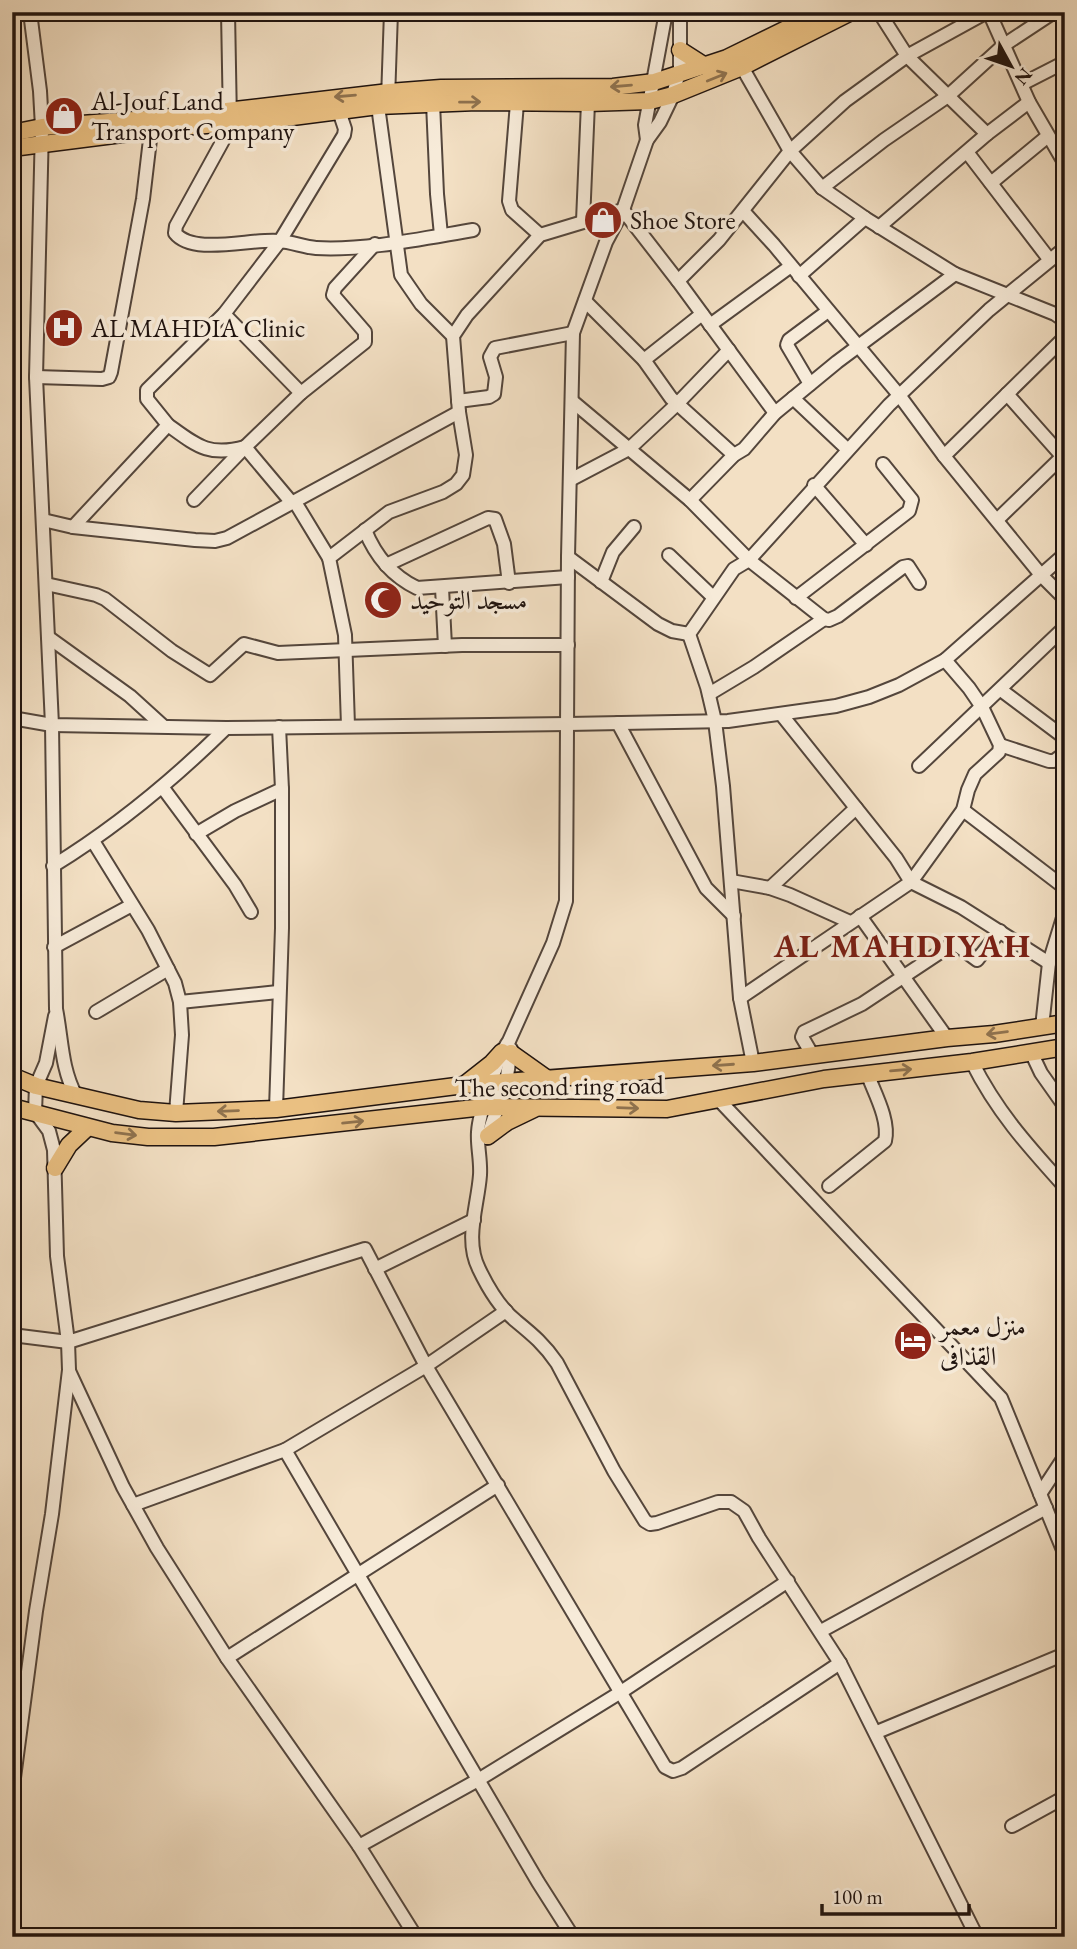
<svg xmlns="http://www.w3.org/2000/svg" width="1077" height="1949" font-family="'EB Garamond',Amiri,serif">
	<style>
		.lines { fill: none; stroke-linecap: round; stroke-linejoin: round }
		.minor-casing { stroke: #54463c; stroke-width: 16 }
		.major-casing { stroke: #1f130f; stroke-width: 19 }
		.minor { stroke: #f7ebd9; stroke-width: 12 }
		.major { stroke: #eac082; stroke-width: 16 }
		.oneway { stroke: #8f724e }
		.labels { text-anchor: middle; stroke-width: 7; stroke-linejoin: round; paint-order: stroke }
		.poi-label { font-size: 26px; fill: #1f130f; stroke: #f7ebd9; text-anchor: start }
		.street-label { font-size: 26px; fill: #1f130f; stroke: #f7ebd9 }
		.district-label { font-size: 33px; font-weight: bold; letter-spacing: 2px; fill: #7a1f14; stroke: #f7ebd9 }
	</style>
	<rect width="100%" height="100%" fill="#f3e0c4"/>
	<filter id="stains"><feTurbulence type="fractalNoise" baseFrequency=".00286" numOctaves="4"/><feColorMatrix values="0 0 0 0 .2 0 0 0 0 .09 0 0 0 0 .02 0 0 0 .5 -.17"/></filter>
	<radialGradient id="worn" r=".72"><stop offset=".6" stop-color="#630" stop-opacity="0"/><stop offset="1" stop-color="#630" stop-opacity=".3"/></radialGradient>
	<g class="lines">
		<defs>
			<g id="minor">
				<path d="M30,12L40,91L42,127L36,377L52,725L56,1009C62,1039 61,1068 76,1096"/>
				<path d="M228,12L230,122L226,135L176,226L175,233C193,256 252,238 279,241C292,242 304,247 316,248C364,251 425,238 473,230"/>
				<path d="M680,12V68L673,95L660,122L647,140L623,210L606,242L573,333L568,557L566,901L553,943L509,1041C498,1056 479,1113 478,1132C477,1146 481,1160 480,1175C478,1205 464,1240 479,1269C488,1288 500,1308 516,1321C533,1335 544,1344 557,1363L614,1471L645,1521L650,1524L657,1523L718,1502H731L744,1511L759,1538L840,1663L977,1937"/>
				<polyline points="879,12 907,56 987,134"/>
				<polyline points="989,12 1029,102 1065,164"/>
				<polyline points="742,67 790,151 822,188 865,218 955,274 1055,314 1065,321"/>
				<polyline points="1022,84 1065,62"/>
				<polyline points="388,99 391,12"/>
				<polyline points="433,103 437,194 441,235"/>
				<polyline points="517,103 509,201 512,210 540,235"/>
				<polyline points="378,106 401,275 421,304 453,336"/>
				<polyline points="647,140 645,125 666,12"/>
				<polyline points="967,152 1049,259"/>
				<polyline points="991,183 1048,136"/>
				<polyline points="822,188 884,140 948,96 1004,45 1054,12"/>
				<polyline points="743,211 774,245 899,395 944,456 1041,575 1065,599"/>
				<polyline points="583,221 588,103"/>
				<polyline points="879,227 987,134 1029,102"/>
				<polyline points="799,276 865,218"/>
				<polyline points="678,281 719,240 790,151 845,101 907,56 987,12"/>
				<polyline points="585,301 644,360 702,314"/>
				<polyline points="224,314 301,393 245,447 292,503"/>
				<polyline points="710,325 791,266"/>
				<polyline points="644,360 671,398 734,455"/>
				<polyline points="36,377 102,379 109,377 111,372 143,199 151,131"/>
				<polyline points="810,384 787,345 789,340 828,311"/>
				<polyline points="301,393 365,342 365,332 333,295 335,288 375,244"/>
				<polyline points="1007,394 1062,456"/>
				<polyline points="793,398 847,449"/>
				<polyline points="458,401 489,397 494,394 496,377 490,357 495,348 573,333"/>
				<polyline points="572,401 690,500 749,560 824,619 829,620 838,616 903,567 908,566 919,583"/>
				<path d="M168,425C197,446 209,457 245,447"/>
				<polyline points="944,456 1065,337"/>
				<polyline points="570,480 629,449 677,404 729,350"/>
				<polyline points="814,485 866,545"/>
				<polyline points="194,500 245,447"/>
				<polyline points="690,500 734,455 744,449 775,413 837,362 955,274"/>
				<polyline points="295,502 329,558"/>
				<polyline points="43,520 73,527 195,540 215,541 227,538 459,412"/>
				<polyline points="997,520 1065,454"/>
				<polyline points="73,527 168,425 147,399 147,390 224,314 280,241 344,135 345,129 339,111"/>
				<path d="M365,530C375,555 392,576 417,588L568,577"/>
				<polyline points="669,555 713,597"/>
				<polyline points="568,557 658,624 672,631 689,634"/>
				<polyline points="386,565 488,518 495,519 504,544 509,583"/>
				<polyline points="601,582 613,552 634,527"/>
				<polyline points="46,584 96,595 105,599 172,651 210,675 244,644 278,653 462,645 568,645"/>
				<polyline points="442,588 445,646"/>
				<polyline points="796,598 909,511 912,500 883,464"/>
				<polyline points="48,637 130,696 163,726"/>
				<polyline points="1001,690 1065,738"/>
				<polyline points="709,694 754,667 824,619"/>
				<polyline points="781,714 896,858 911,882 961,907 1049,963"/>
				<polyline points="12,718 52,725 226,728 568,724 728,721 836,706 869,697 899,685 945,660 1065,554"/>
				<polyline points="618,723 706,888 734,916"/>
				<polyline points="348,726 345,635 329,558 389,512 443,492 456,484 463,475 466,455 459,412 453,336 467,315 540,235 623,210 678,281 775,413"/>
				<polyline points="1000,745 1049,761 1054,761 1065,753"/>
				<polyline points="919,766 1065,627"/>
				<polyline points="163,788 235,885 251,912"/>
				<polyline points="963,810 1065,888"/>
				<polyline points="196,834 235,811 282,789 279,727"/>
				<polyline points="93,841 148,930 175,983 180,1002 182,1035 176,1113"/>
				<path d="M53,866C118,826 172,781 226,728"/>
				<polyline points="731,881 770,888 790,895 850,922"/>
				<polyline points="770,888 856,808"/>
				<polyline points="860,916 947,1038"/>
				<polyline points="54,947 132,905"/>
				<polyline points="740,998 911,882 963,810 968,790 975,774 999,752 1000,745 982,707 969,688 945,660"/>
				<polyline points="180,1002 278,992"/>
				<polyline points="96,1012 168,969"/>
				<polyline points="1042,1027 1049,963 1065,911"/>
				<polyline points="1032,1054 1041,1073 1065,1107"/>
				<polyline points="813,1056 802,1037 804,1032 862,1004 954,943 977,960 1000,931"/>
				<path d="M972,1062C997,1112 1028,1146 1065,1187"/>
				<polyline points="753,1063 740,998 723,786 715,721 707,687 689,634 734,569 749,560 889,405 989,310 1065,248"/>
				<polyline points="718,1099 1001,1398 1065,1555"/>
				<polyline points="276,1109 282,928 282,789"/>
				<polyline points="487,1138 506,1083 511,1049"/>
				<path d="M829,1186L885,1141C890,1120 874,1092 867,1073"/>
				<polyline points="375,1269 474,1220"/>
				<polyline points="12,1335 68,1342 365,1249 426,1366 665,1767 673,1771 682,1768 840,1663"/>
				<polyline points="69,1371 123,1487 157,1548 227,1658 359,1846 416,1937"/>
				<polyline points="285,1450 426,1366 506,1311"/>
				<polyline points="1040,1494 1065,1456"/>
				<polyline points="133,1505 285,1450 538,1882 573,1937"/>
				<polyline points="821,1631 1046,1508"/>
				<polyline points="227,1658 498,1485"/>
				<polyline points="877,1732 1065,1654"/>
				<polyline points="12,1793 36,1611 52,1514 69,1370 68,1342 57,1256 54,1150 49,1131 35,1112 36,1086 46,1063 55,1016"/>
				<polyline points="1012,1826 1065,1797"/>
				<polyline points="359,1846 478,1780 621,1692 788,1581"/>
			</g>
			<g id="major">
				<polyline points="680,50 705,66"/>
				<polyline points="12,133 42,127 174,117 389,92 441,88 613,87 654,82 727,58 821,12"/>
				<polyline points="12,148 169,128 269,120 378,106 477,102 588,103 650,101 673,95 742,67 851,12"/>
				<polyline points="511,1053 549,1080"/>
				<polyline points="12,1076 36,1086 139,1110 176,1113 276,1109 464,1085 753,1063 947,1038 994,1034 1065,1023"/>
				<polyline points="464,1085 492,1063 502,1052"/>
				<polyline points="12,1107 112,1133 148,1137 214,1137 484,1107 667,1109 824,1079 972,1062 1065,1047"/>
				<polyline points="488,1136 507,1122 534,1109"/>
				<polyline points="55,1168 69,1145 87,1128"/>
			</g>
		</defs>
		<use href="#minor" class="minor-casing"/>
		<use href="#major" class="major-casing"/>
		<use href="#minor" class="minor"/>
		<use href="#major" class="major"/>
	</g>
	<defs><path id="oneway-shaft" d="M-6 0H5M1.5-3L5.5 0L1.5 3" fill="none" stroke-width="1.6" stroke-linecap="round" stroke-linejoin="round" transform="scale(1.75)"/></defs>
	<g class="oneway">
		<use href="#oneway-shaft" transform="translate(717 77) rotate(-22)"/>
		<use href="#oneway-shaft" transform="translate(621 86) rotate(175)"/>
		<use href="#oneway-shaft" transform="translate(345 96) rotate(175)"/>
		<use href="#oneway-shaft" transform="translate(470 102) rotate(-1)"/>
		<use href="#oneway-shaft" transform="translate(997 1033) rotate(173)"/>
		<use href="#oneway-shaft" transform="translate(723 1065) rotate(176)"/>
		<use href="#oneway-shaft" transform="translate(901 1070) rotate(-5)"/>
		<use href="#oneway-shaft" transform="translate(628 1108) rotate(2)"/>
		<use href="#oneway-shaft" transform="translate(228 1111) rotate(178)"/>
		<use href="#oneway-shaft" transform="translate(353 1122) rotate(-6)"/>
		<use href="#oneway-shaft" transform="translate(126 1134) rotate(7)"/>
	</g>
	<defs>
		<symbol id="shop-disc" viewBox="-11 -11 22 22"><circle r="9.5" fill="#8f2418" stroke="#f7ebd9"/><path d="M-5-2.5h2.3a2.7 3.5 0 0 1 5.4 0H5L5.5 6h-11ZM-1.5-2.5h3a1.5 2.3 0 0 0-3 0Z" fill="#fff"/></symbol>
		<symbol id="hospital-disc" viewBox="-11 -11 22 22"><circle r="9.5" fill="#8f2418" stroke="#f7ebd9"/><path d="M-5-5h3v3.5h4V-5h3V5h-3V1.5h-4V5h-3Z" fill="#fff"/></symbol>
		<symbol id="mosque-disc" viewBox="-11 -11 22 22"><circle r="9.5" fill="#8f2418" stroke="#f7ebd9"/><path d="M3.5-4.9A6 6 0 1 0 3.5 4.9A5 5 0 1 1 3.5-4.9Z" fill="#fff"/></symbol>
		<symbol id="hotel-disc" viewBox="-11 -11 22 22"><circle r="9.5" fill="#8f2418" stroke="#f7ebd9"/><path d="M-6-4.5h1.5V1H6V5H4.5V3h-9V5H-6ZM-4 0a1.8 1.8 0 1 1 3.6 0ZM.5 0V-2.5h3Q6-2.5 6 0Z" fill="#fff"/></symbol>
	</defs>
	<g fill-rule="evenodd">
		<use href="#shop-disc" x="42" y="94" width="44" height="44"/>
		<use href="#shop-disc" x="581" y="198" width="44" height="44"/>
		<use href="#hospital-disc" x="42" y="306" width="44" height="44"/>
		<use href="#mosque-disc" x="361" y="578" width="44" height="44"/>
		<use href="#hotel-disc" x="891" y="1319" width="44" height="44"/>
	</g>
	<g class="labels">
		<g class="poi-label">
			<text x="91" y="110">Al-Jouf Land<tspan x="91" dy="30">Transport Company</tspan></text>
			<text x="630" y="229">Shoe Store</text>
			<text x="91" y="337">AL MAHDIA Clinic</text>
			<text x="410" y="609">مسجد التوحيد</text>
			<text x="940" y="1335">منزل معمر<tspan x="940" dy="30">القذافى</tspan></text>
		</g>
		<g class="street-label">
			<text transform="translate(559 1086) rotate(-1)" y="9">The second ring road</text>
		</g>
		<g class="district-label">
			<text x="903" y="957">AL MAHDIYAH</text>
		</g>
	</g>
	<rect width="1077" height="1949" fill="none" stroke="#f3e0c4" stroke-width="42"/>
	<rect x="14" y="14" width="1049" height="1921" fill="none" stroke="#1f130f" stroke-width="3.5"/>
	<rect x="21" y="21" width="1035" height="1907" fill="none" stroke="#1f130f" stroke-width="2"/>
	<g transform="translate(1011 66) rotate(130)" stroke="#f7ebd9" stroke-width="5" paint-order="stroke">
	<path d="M0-5L12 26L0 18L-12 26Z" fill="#1f130f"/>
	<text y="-10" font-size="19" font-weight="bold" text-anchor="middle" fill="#1f130f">N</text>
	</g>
	<path d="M822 1904v10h147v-10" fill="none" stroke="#1f130f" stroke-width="3.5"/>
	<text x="832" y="1904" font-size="21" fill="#1f130f" stroke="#f7ebd9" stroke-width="5" paint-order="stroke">100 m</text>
	<rect width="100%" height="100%" filter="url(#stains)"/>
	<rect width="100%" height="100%" fill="url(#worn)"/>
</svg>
